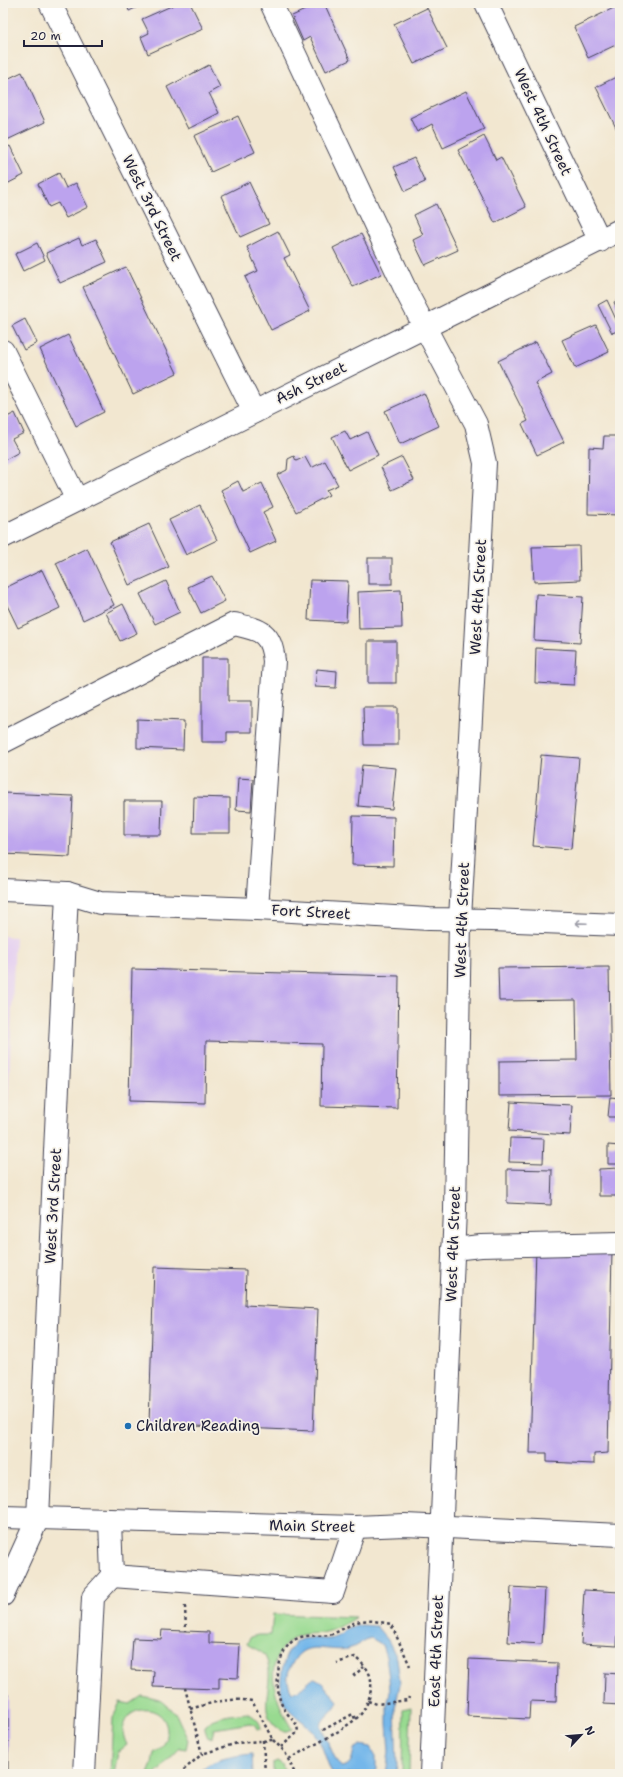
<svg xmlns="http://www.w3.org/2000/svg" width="623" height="1777" font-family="'Shantell Sans',sans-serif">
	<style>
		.built { fill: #e6d2f0 }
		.green { fill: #98da90; stroke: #5d7e66 }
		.water { fill: #74b7ea; stroke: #4b6c92 }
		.building { fill: #bca3ee }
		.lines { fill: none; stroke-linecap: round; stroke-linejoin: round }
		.minor-casing { stroke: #414051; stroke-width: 24 }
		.path { stroke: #414051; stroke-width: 2.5; stroke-dasharray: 3 3; stroke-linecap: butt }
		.minor { stroke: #fff; stroke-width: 22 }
		.oneway { stroke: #9c9ca7 }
		.poi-dot { fill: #1f6fb2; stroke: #f7f3e8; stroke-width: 1.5 }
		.labels { text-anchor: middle; stroke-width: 3.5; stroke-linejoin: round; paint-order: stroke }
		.street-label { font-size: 15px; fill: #22223b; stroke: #f7f3e8 }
		.poi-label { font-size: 15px; fill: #22223b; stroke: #f7f3e8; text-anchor: start }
	</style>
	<rect width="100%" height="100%" fill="#f7f3e8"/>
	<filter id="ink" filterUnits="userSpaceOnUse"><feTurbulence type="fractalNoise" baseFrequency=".025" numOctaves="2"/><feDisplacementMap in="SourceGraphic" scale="8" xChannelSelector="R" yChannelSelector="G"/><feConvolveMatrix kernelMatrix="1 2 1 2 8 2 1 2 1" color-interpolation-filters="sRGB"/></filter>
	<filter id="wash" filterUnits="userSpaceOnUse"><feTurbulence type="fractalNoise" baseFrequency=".012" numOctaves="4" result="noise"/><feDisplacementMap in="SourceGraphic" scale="16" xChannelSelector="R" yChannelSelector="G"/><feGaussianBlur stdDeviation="0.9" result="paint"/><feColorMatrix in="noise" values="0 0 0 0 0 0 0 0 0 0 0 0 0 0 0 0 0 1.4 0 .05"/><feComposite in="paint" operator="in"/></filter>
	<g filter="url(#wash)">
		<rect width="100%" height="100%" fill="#f2e7d0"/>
		<polygon class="built" points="3,936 15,937 3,1229"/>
		<g class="green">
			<path d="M273,1614L356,1617C346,1623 336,1630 326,1632C316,1635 305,1632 296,1637C259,1658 275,1701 292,1729L284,1732C250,1714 279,1682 265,1656C262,1651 252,1648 247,1644L250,1637L258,1635H271Z"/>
			<path d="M142,1696L160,1700L176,1714L188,1740L186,1749L180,1748L155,1774H148L152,1764L154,1753C161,1748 167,1743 167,1734C169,1696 107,1705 127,1745L118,1752L114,1774H110L113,1718L120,1702L130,1704Z"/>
			<polygon points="411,1707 409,1774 402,1774 403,1709"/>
			<path d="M248,1713C254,1717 260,1720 261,1729H257L255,1725L250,1723L214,1729L212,1737L208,1738C207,1735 204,1729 205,1726C209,1716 238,1714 248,1713Z"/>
			<polygon points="277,1761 282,1764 285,1774 273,1774 273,1763"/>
		</g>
		<g class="water">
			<path d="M361,1625L376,1626L388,1640L397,1658L400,1684L395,1708L397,1766L396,1774H386L389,1752L387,1724V1706L390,1691L389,1678L386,1657L382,1645L370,1638C362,1641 356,1647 348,1649C324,1653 304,1637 291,1666C286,1675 287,1683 292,1692C301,1692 306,1682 315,1678L320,1681L338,1701C335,1712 321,1717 321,1727L336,1760L341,1767C352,1766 352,1758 354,1749L361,1745L370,1747L376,1757V1774H335L331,1771C326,1760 323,1747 317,1737C309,1723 293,1717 285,1704C276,1689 282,1651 297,1641C310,1634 324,1643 336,1637C340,1636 343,1632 346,1630C351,1628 356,1626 361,1625Z"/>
			<path d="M252,1754L253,1774H196C211,1759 232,1756 252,1754Z"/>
		</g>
		<g id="blocks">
			<g class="building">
				<polygon points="126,3 146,3 129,11"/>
				<polygon points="178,3 190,3 203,29 148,54 141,37 149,33 142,19"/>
				<polygon points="320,3 324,3 350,60 326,71 310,37 303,41 292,16"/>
				<polygon points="620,5 620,43 588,58 574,27"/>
				<polygon points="427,8 447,48 414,64 394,24"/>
				<polygon points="209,65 220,87 209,93 219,113 188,129 167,87"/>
				<polygon points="22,72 45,122 7,140 3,131 3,81"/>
				<polygon points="620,75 620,136 596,87"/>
				<polygon points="466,91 484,129 443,148 432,124 417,132 410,118"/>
				<polygon points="238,116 255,152 211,172 194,136"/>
				<polygon points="484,136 496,160 501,157 526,207 495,223 458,150"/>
				<polygon points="10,146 24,175 3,186 3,149"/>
				<polygon points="414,158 425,182 405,191 394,167"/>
				<polygon points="59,173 66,188 76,183 88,207 66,218 58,203 49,207 38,184"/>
				<polygon points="249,182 269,224 240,237 221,196"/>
				<polygon points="436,204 458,250 425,265 413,240 423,235 414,215"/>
				<polygon points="278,231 290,255 284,258 310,311 271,330 245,277 258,271 247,247"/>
				<polygon points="361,234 381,274 353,287 333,248"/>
				<polygon points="79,238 82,245 96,239 107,262 60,283 46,253"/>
				<polygon points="37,243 45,260 23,271 15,254"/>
				<polygon points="126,267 177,373 133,394 83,287"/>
				<polygon points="620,299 620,316 614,302"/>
				<polygon points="607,300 620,328 620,330 612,333 598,305"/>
				<polygon points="25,319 37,343 24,350 12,326"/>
				<polygon points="596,325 609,352 575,368 562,340"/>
				<polygon points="68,335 104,412 76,426 40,349"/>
				<polygon points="536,342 552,374 535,383 564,442 537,455 522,424 528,421 498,361"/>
				<polygon points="424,393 439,426 400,444 385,411"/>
				<polygon points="15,413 24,433 12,439 19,452 3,461 3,419"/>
				<polygon points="345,431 350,440 367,432 378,455 348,470 332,437"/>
				<polygon points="604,436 620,436 620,515 588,514 589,447 603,448"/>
				<polygon points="294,456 296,461 305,457 311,468 325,461 338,485 326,490 329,495 296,512 277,475 287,470 288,459"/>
				<polygon points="402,457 414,480 392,490 381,467"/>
				<polygon points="238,481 243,492 262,483 273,507 263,512 276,541 250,553 221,490"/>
				<polygon points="200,505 217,540 186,555 169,520"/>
				<polygon points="149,524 169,567 129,585 110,542"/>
				<polygon points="579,546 580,580 534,582 532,547"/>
				<polygon points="87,548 114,605 83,620 56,563"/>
				<rect x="368" y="558" width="24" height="26"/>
				<polygon points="42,570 60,608 18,628 3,597 3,589"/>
				<polygon points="212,576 225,601 201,613 188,587"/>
				<polygon points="310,580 348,581 346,622 308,620"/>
				<polygon points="166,581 180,612 155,624 140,594"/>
				<polygon points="401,590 402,628 359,629 358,592"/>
				<polygon points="536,594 583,597 580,643 534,640"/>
				<polygon points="123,604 137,633 120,641 106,613"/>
				<rect x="368" y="641" width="28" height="42"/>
				<polygon points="536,648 576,650 574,685 535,683"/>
				<polygon points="202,658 228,658 228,701 252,701 252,732 227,732 227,742 202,742"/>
				<polygon points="317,669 337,671 336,688 315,687"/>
				<polygon points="363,707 398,707 398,745 364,745"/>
				<polygon points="137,719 184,721 183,750 137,748"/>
				<polygon points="541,755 579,758 571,849 533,846"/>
				<polygon points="362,765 396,768 392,809 358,806"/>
				<polygon points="238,778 253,779 251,811 236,810"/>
				<polygon points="3,793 73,796 70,857 3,854"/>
				<polygon points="194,797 230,798 230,833 193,833"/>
				<polygon points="124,801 162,801 161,835 124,835"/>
				<polygon points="353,816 394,817 393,866 352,865"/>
				<polygon points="609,967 611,1095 499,1096 499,1061 577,1060 576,1000 499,1001 498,968"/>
				<polygon points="132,969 399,976 397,1108 321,1106 322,1044 206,1041 205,1103 129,1101"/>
				<polygon points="610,1097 620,1098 620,1117 608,1117"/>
				<polygon points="511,1102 572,1105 570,1135 509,1131"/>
				<polygon points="510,1138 544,1139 543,1163 509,1162"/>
				<polygon points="608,1145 620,1146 620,1164 608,1164"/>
				<polygon points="620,1168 620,1196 599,1196 599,1169"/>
				<polygon points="507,1169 552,1170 551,1205 507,1203"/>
				<polygon points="536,1248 612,1250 608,1453 594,1454 594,1464 547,1462 547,1453 530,1453"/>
				<polygon points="154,1267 246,1270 245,1305 318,1309 313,1431 149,1424"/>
				<polygon points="511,1587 545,1589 542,1644 508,1642"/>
				<polygon points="584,1590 620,1592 617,1646 581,1644"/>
				<polygon points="162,1630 209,1632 209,1643 240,1644 238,1678 219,1677 219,1689 153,1687 154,1671 131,1670 133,1638 161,1639"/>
				<polygon points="469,1659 557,1663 556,1702 530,1701 529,1719 467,1716"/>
				<polygon points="605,1673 620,1674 620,1705 604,1704"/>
				<rect x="3" y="1695" width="5" height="79"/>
			</g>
		</g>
	</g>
	<g filter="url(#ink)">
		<use href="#blocks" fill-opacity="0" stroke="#414051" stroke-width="1"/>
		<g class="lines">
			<defs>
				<g id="minor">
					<polyline points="50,3 254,412"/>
					<polyline points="271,3 409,297 476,424 485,463 460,919 455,1210 431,1774"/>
					<polyline points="486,3 600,241"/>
					<polyline points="3,351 77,500"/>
					<polyline points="3,537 620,230"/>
					<path d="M3,742L234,624C260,630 271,631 274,661L257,909"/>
					<polyline points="3,890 67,893 100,903 257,909 429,919 492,920 620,925"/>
					<polyline points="453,1249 481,1246 620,1243"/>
					<polyline points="3,1517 355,1527 405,1525 620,1535"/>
					<polyline points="112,1576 333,1592 355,1527"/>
					<polyline points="3,1595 38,1518 67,893"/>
					<polyline points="84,1774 93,1597 112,1576 110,1521"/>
				</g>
			</defs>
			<use href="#minor" class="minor-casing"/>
			<g class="path">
				<polyline points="185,1606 186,1631"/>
				<polyline points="353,1676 364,1667"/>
				<polyline points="368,1701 377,1704 408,1700 409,1697"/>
				<path d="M190,1709C211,1703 230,1697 252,1701L273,1740L237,1743L202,1754"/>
				<polyline points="323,1730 353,1714 355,1719"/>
				<polyline points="263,1740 265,1774"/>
				<polyline points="273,1740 285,1752 295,1774"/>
				<path d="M281,1747L298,1732L297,1725C291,1718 283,1710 280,1700C275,1682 277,1649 296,1639C308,1633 321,1638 332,1634C340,1631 347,1626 354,1623C366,1618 379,1622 391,1624L410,1666"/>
				<path d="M289,1759C309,1747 342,1732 359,1716C368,1707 375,1686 369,1673C367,1667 359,1661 355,1657L337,1663"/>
				<polyline points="179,1774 202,1754 185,1688"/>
			</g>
			<use href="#minor" class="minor"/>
		</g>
		<defs><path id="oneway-shaft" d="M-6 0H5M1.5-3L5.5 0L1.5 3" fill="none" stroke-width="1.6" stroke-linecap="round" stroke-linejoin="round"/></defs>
		<use class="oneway" href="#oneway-shaft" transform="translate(581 923) rotate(-178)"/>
	</g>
	<circle class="poi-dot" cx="128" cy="1426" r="4"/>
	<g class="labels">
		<g class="street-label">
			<text transform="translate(543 122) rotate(65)" y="5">West 4th Street</text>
			<text transform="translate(152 208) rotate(64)" y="5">West 3rd Street</text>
			<text transform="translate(311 383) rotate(-26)" y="5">Ash Street</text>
			<text transform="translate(478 597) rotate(-87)" y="5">West 4th Street</text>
			<text transform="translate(311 912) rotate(3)" y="5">Fort Street</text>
			<text transform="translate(462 920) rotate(-88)" y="5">West 4th Street</text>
			<text transform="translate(53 1206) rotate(-87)" y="5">West 3rd Street</text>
			<text transform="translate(453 1244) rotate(-88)" y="5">West 4th Street</text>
			<text transform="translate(312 1526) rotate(1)" y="5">Main Street</text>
			<text transform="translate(436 1651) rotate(-88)" y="5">East 4th Street</text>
		</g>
		<g class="poi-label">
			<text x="136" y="1431">Children Reading</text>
		</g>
	</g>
	<rect width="623" height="1777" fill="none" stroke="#f7f3e8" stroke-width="16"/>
	<g transform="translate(581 1735) rotate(64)" stroke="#f7f3e8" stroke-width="3" paint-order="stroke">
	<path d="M0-3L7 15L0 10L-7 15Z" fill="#22223b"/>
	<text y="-6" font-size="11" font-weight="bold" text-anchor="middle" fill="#22223b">N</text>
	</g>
	<path d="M24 40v6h78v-6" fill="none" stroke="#22223b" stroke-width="2"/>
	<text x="30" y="40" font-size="12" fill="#22223b" stroke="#f7f3e8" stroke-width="3" paint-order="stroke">20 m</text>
</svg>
